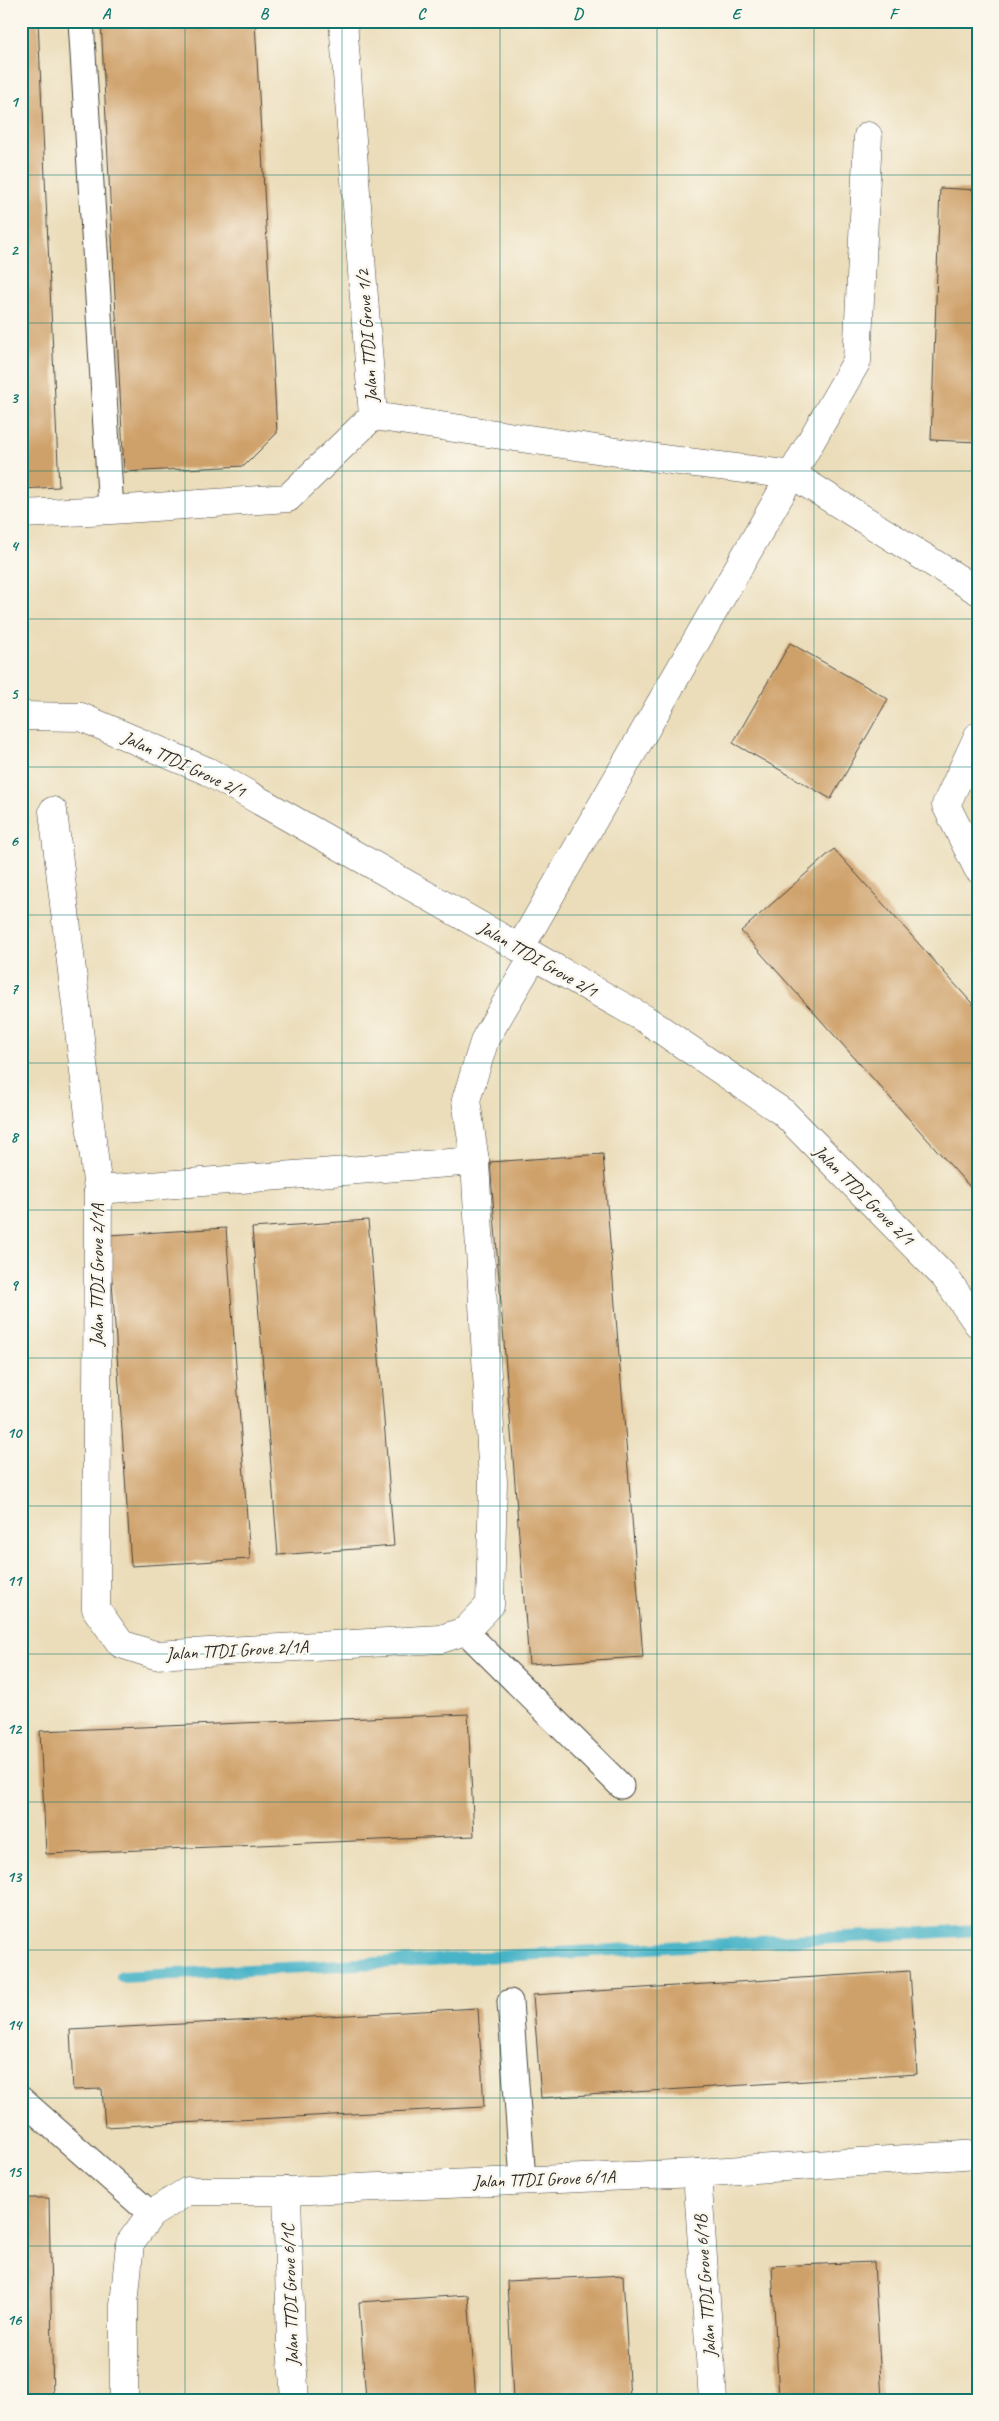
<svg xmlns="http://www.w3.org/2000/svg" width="999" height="2421" font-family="Caveat,sans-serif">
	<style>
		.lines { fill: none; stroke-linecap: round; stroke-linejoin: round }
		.stream { stroke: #4ab4c8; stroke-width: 12 }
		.building { fill: #cfa16b }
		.service-casing { stroke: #484640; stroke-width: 27 }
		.minor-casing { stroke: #484640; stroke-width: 29 }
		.tertiary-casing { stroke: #484640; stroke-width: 29 }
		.service { stroke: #fff; stroke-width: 25 }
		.minor { stroke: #fff; stroke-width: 28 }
		.tertiary { stroke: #fff; stroke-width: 28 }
		.grid { fill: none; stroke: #0f766e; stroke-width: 1; stroke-opacity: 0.55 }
		.labels { text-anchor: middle; stroke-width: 5; stroke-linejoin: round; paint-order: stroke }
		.street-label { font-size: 18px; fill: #2b2b2b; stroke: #fbf7ec }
		.neatline { fill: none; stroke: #0f766e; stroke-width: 2 }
		.grid-label { font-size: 16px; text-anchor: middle; font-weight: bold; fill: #0f766e }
	</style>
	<rect width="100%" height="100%" fill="#fbf7ec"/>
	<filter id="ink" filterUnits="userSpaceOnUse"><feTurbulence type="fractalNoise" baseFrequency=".02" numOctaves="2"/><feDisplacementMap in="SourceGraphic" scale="10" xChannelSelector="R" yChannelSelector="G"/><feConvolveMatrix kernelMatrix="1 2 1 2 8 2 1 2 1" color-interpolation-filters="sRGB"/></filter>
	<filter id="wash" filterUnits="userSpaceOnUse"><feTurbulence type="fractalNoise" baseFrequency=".0096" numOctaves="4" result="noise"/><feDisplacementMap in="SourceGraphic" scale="20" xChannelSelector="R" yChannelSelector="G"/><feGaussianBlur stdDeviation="1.12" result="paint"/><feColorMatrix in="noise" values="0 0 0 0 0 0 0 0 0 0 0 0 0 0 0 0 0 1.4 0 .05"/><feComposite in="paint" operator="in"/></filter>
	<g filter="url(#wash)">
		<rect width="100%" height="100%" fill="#ebddba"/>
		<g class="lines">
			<polyline class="stream" points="122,1977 978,1930"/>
		</g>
		<g id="blocks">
			<g class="building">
				<polygon points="21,21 38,21 59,487 21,489"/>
				<polygon points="101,21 255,21 277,433 244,466 124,472"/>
				<polygon points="940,188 978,190 978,442 931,440"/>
				<polygon points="790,643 888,699 831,799 733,743"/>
				<polygon points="834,849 978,1010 978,1196 741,931"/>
				<polygon points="603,1154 643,1657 529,1664 490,1162"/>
				<polygon points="368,1220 394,1546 278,1555 252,1228"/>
				<polygon points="226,1228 250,1559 131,1566 109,1235"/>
				<polygon points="468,1714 474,1836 46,1854 40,1731"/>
				<polygon points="910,1971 917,2074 541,2098 533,1995"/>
				<polygon points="478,2008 484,2107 105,2127 102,2089 73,2090 70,2030"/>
				<polygon points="21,2198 49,2198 53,2400 21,2400"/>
				<polygon points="874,2262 882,2400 779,2400 772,2266"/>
				<polygon points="623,2275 630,2400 513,2400 507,2281"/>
				<polygon points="468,2295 476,2400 366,2400 359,2302"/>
			</g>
		</g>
	</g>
	<g filter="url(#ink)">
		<use href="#blocks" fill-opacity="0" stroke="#484640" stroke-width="1"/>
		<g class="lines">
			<defs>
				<g id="service">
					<polyline points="81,21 111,510"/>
					<polyline points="465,1631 621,1786"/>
					<polyline points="510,2002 523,2180"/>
					<polyline points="21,2099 151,2214"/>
				</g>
				<g id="minor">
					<polyline points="373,416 671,460 793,475 978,591"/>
					<polyline points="21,514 111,510 288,498 373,416 343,21"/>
					<polyline points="978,736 946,805 978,869"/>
					<polyline points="53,811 98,1190 96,1609 121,1644 155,1655 441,1639 465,1631 490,1605 493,1482 475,1161 466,1100 485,1039 534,956"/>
					<polyline points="520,948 857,361 868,136"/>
					<polyline points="98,1190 475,1161"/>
					<polyline points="697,2173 713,2400"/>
					<polyline points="287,2191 291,2346 295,2400"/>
					<polyline points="124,2400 124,2305 130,2243 151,2214 188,2191 287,2191 697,2173 978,2154"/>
				</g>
				<polyline id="tertiary" points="21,716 81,717 207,771 645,1019 784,1113 945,1277 978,1324"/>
			</defs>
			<use href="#service" class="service-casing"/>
			<use href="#minor" class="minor-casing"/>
			<use href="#tertiary" class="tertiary-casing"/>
			<use href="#service" class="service"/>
			<use href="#minor" class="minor"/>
			<use href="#tertiary" class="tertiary"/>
		</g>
	</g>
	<path class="grid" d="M185,21V2400M342,21V2400M500,21V2400M657,21V2400M814,21V2400M21,175H978M21,323H978M21,471H978M21,619H978M21,767H978M21,915H978M21,1063H978M21,1210H978M21,1358H978M21,1506H978M21,1654H978M21,1802H978M21,1950H978M21,2098H978M21,2246H978"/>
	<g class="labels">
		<g class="street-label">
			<text transform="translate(367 336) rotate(-94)" y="6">Jalan TTDI Grove 1/2</text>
			<text transform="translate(184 764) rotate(25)" y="6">Jalan TTDI Grove 2/1</text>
			<text transform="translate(538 959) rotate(30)" y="6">Jalan TTDI Grove 2/1</text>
			<text transform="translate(864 1195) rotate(45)" y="6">Jalan TTDI Grove 2/1</text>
			<text transform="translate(97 1275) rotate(-90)" y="6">Jalan TTDI Grove 2/1A</text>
			<text transform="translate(237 1650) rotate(-3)" y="6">Jalan TTDI Grove 2/1A</text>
			<text transform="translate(544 2179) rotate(-2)" y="6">Jalan TTDI Grove 6/1A</text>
			<text transform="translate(705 2286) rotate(-94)" y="6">Jalan TTDI Grove 6/1B</text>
			<text transform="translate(290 2295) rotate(-92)" y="6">Jalan TTDI Grove 6/1C</text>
		</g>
	</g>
	<rect width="999" height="2421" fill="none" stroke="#fbf7ec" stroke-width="55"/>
	<rect x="28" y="28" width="944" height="2366" class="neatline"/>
	<g class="grid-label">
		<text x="106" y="19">A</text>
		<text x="264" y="19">B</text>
		<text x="421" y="19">C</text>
		<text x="578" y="19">D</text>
		<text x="736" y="19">E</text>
		<text x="893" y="19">F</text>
		<text x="14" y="107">1</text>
		<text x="14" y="255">2</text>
		<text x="14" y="403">3</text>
		<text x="14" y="551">4</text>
		<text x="14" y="699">5</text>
		<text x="14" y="846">6</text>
		<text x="14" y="994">7</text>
		<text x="14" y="1142">8</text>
		<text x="14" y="1290">9</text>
		<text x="14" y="1438">10</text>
		<text x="14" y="1586">11</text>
		<text x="14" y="1734">12</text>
		<text x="14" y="1882">13</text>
		<text x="14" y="2030">14</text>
		<text x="14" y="2177">15</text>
		<text x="14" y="2325">16</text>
	</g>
</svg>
